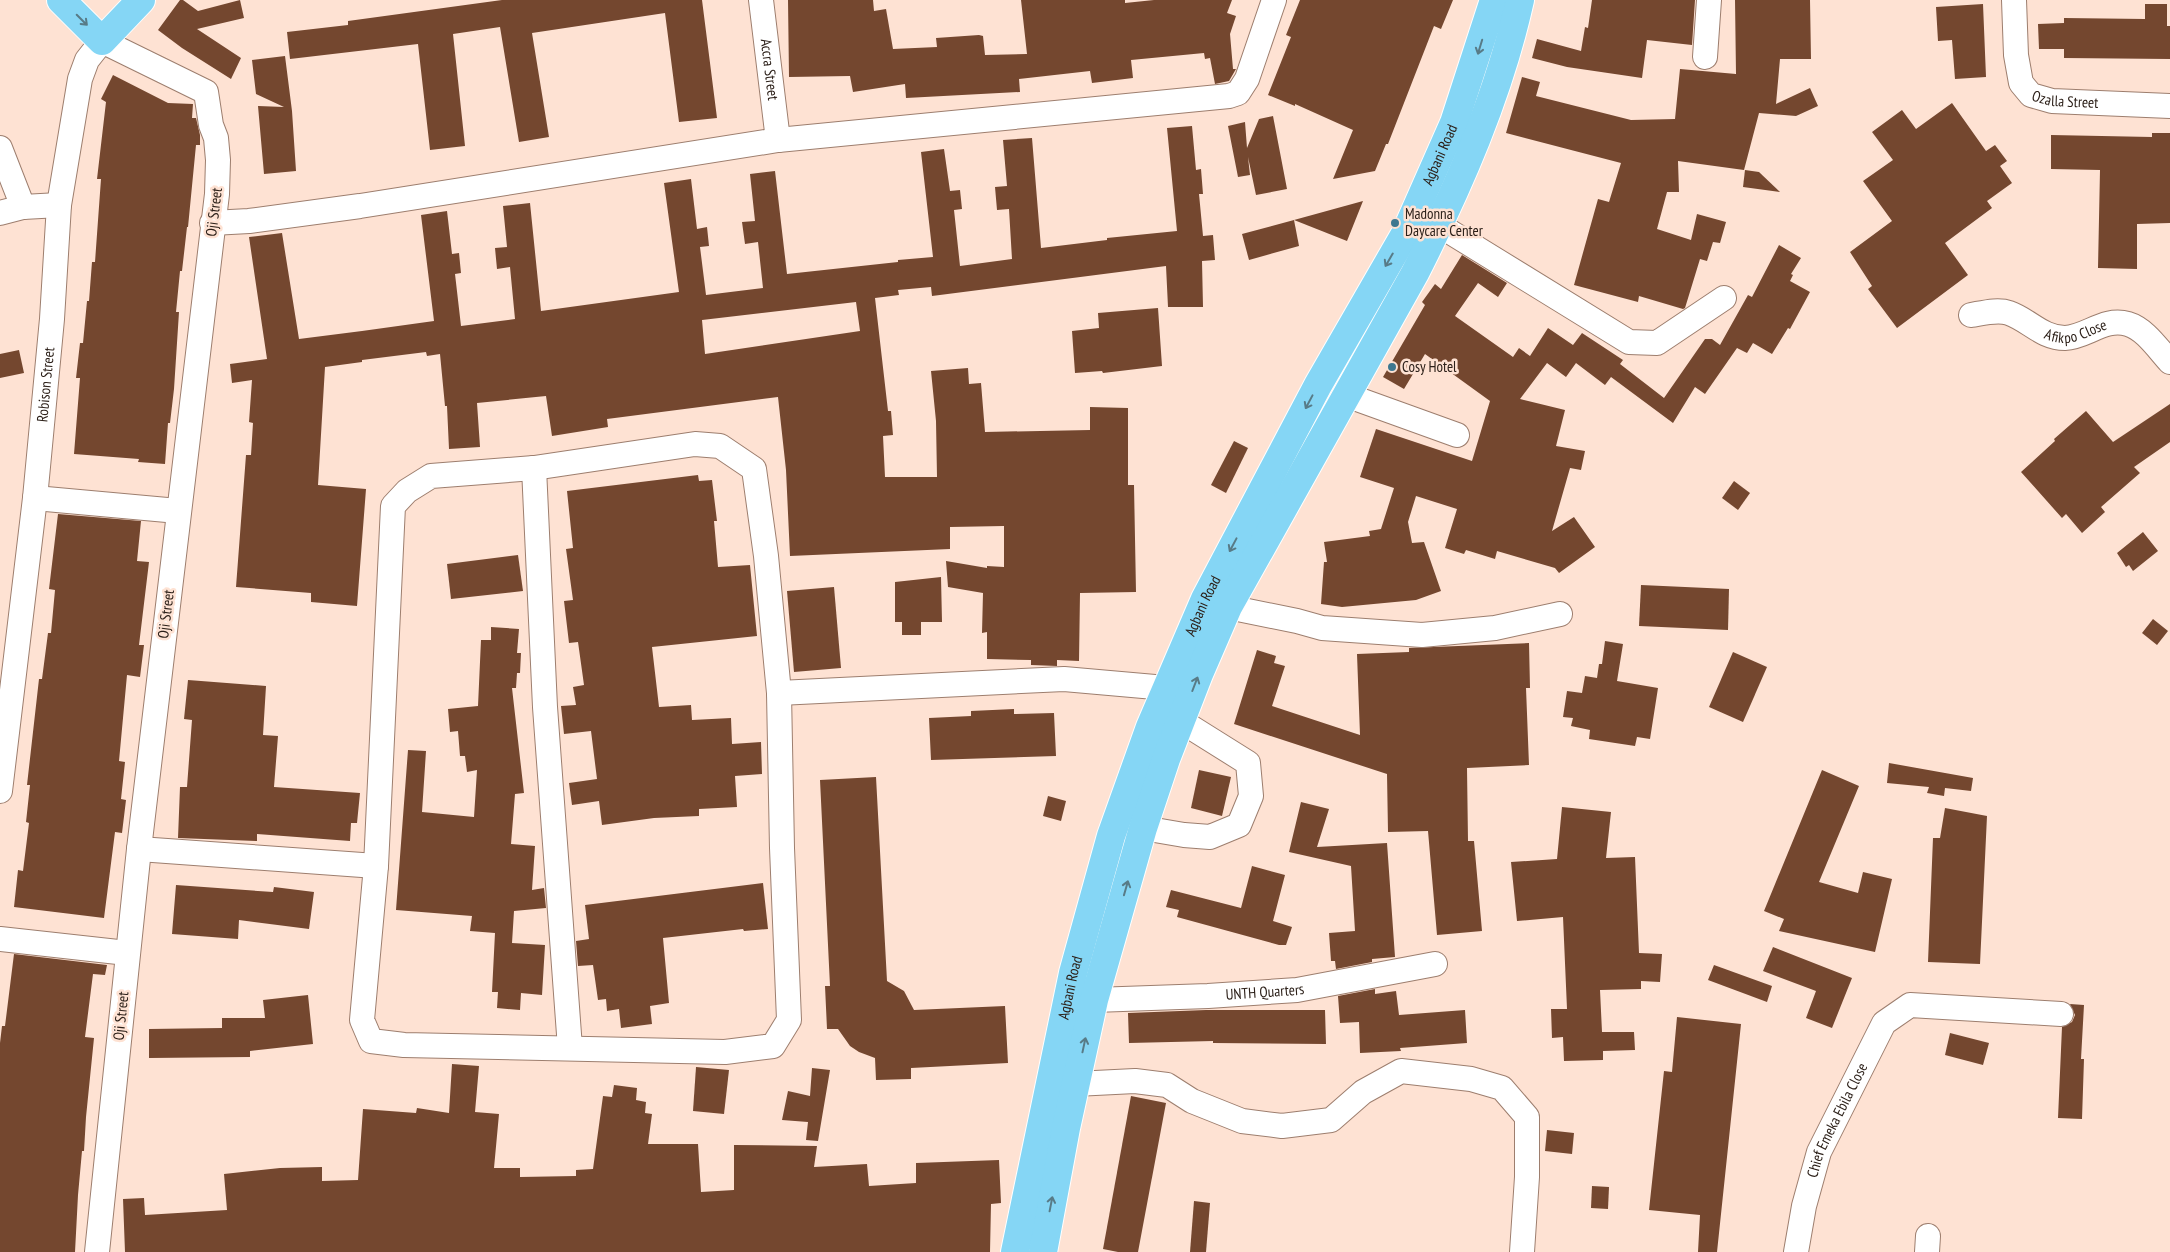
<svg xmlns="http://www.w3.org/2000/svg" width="2170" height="1252" font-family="'PT Sans Narrow',sans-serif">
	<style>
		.building { fill: #74472f; fill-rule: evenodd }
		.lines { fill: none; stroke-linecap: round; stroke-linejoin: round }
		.minor-casing { stroke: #9d7e6e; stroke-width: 26 }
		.major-casing { stroke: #fff; stroke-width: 30 }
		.minor { stroke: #fff; stroke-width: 24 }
		.major { stroke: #85d6f5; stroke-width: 28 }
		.oneway { stroke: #587b87 }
		.poi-dot { fill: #3d7790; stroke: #fee2d3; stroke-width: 2 }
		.labels { text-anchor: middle; stroke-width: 5; stroke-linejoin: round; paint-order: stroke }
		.street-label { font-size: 15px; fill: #2c2019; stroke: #fee2d3 }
		.poi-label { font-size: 15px; fill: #2c2019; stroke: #fee2d3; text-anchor: start }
	</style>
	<rect width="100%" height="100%" fill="#fee2d3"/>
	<g class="building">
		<polygon points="180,0 183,0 198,11 240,0 244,18 197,29 241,58 231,79 182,48 158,30"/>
		<polygon points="502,0 702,0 717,118 679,122 665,13 532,33 549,137 519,142 500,27 453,34 465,146 430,150 418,44 290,59 287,32 348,25 348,21"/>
		<polygon points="788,0 873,0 874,11 886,9 893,49 937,47 936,38 979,35 983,36 985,55 1027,54 1021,0 1125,0 1125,3 1154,0 1232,0 1227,13 1236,16 1230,34 1233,69 1236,69 1229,81 1215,84 1210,58 1205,59 1204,53 1131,60 1133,78 1092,83 1090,71 1019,79 1020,92 906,98 905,84 853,92 850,76 789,77"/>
		<polygon points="1300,0 1453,0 1441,29 1434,26 1388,144 1386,144 1375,171 1333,179 1353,130 1295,104 1295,106 1268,95 1291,37 1286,35"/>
		<polygon points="1592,0 1695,0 1692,45 1647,40 1642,78 1567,67 1532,58 1537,39 1581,51 1585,27 1588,28"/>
		<polygon points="1735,0 1810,0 1811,59 1780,59 1776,104 1810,88 1818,106 1796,116 1759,113 1744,170 1678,161 1679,192 1667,192 1657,229 1691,240 1697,214 1726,222 1720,243 1713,242 1707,261 1700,259 1685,308 1683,309 1639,296 1638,302 1574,285 1598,199 1609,202 1621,163 1506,133 1522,77 1540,82 1536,96 1631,120 1675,119 1680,69 1736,74"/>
		<polygon points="1983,4 1986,77 1955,79 1952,40 1938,41 1936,7"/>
		<polygon points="2145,4 2167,4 2167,26 2170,26 2170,59 2064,58 2064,49 2039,49 2038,24 2064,23 2064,18 2145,19"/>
		<polygon points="285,56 292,111 296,171 264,174 258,106 284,107 256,94 252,60"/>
		<polygon points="113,75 168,103 193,104 192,118 196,118 200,135 200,145 196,145 188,227 187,227 182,271 180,271 176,312 179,312 174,389 170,423 168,423 165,464 138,462 139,459 74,454 80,378 76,378 80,343 83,343 87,301 89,301 92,262 95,262 101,179 97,179 106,102 101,99"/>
		<polygon points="1952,103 1986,151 1995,145 2007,161 2000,166 2012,183 1987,201 1992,208 1945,243 1968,275 1897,328 1868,289 1872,286 1850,252 1892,221 1863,181 1893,160 1872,132 1902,110 1916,129"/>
		<polygon points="1273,116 1287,189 1256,195 1248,157 1250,175 1238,177 1228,126 1245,122 1247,148 1259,119"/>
		<path d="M1192,126L1196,170L1201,169L1203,194H1199L1203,236L1213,235L1215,260L1202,261L1203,307H1168L1166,266L932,296L931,287L898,290L899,295L875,298L888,411H891L893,435L883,436L885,477H937L936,421L931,371L968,368L969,384L981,383L985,432L1090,430V407L1128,408V485H1134L1136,592L1080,593L1079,661L1057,660V666L1031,665V660L987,659V632L982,633L983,593L948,587L946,561L987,568V566L1004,567V526L950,527V549L790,556L786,470L778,397L607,419L608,427L552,436L546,396L477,403L480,447L449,449L447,406H445L440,354L427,356L426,352L362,360V362L325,367L318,485L366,489L357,606L311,602V593L236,587L246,455H251L253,423L249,422L252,380L232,383L230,364L267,359L249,237L282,233L299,339L362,331L434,321L421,215L447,211L452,254L459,253L461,273L455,274L461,326L515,319L510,267L497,269L495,248L507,247L503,206L530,203L541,311L679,292L664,183L691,179L697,229L707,227L709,246L700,247L706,295L763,288L758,242L745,244L742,222L755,221L750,174L775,171L787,274L898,262V260L933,257L921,152L944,149L950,191L960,190L962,209L954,210L960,266L1012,259L1009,209L997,210L995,187L1007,186L1003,140L1032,138L1041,248L1107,240V238L1177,231L1167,128ZM856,302L860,331L705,354L702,320Z"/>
		<polygon points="2152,133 2170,133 2170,223 2137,224 2137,269 2098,268 2100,170 2051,169 2051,135 2152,137"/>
		<polygon points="1745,170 1759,172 1780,192 1743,187"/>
		<polygon points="1363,201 1347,241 1294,220"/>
		<polygon points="1294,220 1299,246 1249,260 1242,234"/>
		<polygon points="1779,245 1801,258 1791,274 1793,275 1790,281 1810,292 1790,329 1788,328 1772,354 1753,343 1747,353 1737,348 1705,394 1695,387 1673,423 1611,377 1605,385 1576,363 1566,377 1547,363 1520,399 1565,410 1556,446 1585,451 1581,470 1570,468 1552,531 1574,517 1595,547 1559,573 1555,568 1497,551 1495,559 1466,550 1464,554 1445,548 1457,509 1416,496 1408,522 1412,543 1424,542 1441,591 1416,600 1342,607 1321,604 1324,562 1327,562 1324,542 1370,536 1369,531 1381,529 1394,488 1360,477 1376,429 1472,461 1490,401 1425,354 1404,389 1383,377 1425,305 1422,302 1435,284 1441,289 1462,255 1507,283 1498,297 1478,283 1455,316 1513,357 1519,348 1530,356 1548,328 1573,345 1582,333 1623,360 1620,364 1664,398 1705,339 1712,339 1720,345 1748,295 1752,297"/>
		<polygon points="1158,308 1162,366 1103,373 1102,371 1075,373 1072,331 1099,328 1098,313"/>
		<polygon points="19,350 24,373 0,378 0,354"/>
		<polygon points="2170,404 2170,442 2134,467 2140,473 2101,507 2105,512 2082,533 2066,514 2062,518 2021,472 2055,441 2054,439 2086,411 2113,442"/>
		<polygon points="1234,441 1248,448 1226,493 1211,485"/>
		<polygon points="698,475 699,481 712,480 717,521 714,521 718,567 750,565 757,636 652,647 659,707 691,705 692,720 731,718 732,744 761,742 762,774 735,776 737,807 699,809 699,816 654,818 602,825 599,801 572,805 569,783 597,779 591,731 564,734 561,706 576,705 573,687 584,685 578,642 569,643 564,601 573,600 566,549 573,548 567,491"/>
		<polygon points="1734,481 1750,493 1738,510 1722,498"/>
		<polygon points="58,514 141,521 137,561 149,562 139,645 144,645 140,677 127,675 119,761 125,762 121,799 126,800 122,833 115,832 104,918 14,907 18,870 23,871 29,823 26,822 30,785 27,785 39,679 42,679 48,633 51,633 55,590 49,589"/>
		<polygon points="2143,532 2158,551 2133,571 2129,565 2126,567 2117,553"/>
		<polygon points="518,555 523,591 451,599 447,564"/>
		<polygon points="941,577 942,622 921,622 921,635 902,635 902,622 895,622 895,582"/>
		<polygon points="1641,585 1729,589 1728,630 1639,626"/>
		<polygon points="834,587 841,668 794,672 787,591"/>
		<polygon points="2153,619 2168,631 2157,645 2142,633"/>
		<polygon points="491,627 519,629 517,653 521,653 520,673 517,673 516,688 512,688 524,793 515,794 511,844 535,846 532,890 544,888 546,908 514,911 512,943 545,945 542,995 521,993 520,1010 497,1008 498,992 492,992 495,933 470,931 472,916 396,910 408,750 426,751 422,812 474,817 477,770 467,772 465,756 460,756 458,731 450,732 448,709 478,706 481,640 491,640"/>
		<polygon points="1605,641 1623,644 1617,681 1658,688 1650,739 1637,737 1635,746 1589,739 1590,730 1571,726 1573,718 1563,717 1567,691 1582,693 1585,676 1597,678 1599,664 1602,664"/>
		<polygon points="1529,643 1530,688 1526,688 1529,765 1467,768 1468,841 1474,841 1482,931 1437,935 1428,831 1388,832 1387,774 1234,724 1257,650 1276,656 1274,663 1285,666 1272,706 1360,735 1357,654 1409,652 1409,648"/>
		<polygon points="1733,652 1767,667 1743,722 1709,707"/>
		<polygon points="188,680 266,686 263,735 278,736 274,787 360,793 357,823 351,823 350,841 257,834 257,841 178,838 180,787 187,787 192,720 184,719"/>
		<polygon points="1014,709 1014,714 1054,713 1056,756 931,760 929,718 971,716 971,711"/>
		<polygon points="1889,763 1973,778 1971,791 1945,788 1944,796 1927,793 1929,787 1887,783"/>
		<polygon points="1199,770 1231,777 1222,816 1191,808"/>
		<polygon points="1822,770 1859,786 1819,882 1858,893 1863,872 1892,879 1875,952 1779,931 1784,919 1764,911"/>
		<polygon points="876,777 887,981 904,991 914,1010 1005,1006 1008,1063 911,1068 911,1079 876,1080 875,1058 859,1052 850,1046 838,1029 827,1029 825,986 830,986 820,780"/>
		<polygon points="1048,796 1066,801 1061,821 1043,816"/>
		<polygon points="1301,802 1329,809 1317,847 1387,843 1395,957 1372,959 1372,962 1336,969 1335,961 1331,961 1329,933 1355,931 1351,866 1289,852"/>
		<polygon points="1562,807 1611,812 1606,858 1635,857 1639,953 1662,954 1660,982 1641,981 1641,989 1600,990 1602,1032 1634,1032 1635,1050 1603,1051 1603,1060 1564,1061 1563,1037 1552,1038 1551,1009 1567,1009 1563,917 1517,921 1511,862 1557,859"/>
		<polygon points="1945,808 1987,816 1980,964 1928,962 1933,838 1940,838"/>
		<polygon points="1252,866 1285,875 1273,921 1292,927 1286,945 1279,945 1177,917 1179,910 1166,907 1171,890 1241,908"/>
		<polygon points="763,883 768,929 744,931 743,929 663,938 669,1003 650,1006 652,1024 621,1028 619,1009 607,1011 606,999 598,1000 593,965 578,966 576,941 589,939 585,905"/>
		<polygon points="176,885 273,892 274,887 314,892 309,929 239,920 238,939 172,934"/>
		<polygon points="1773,947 1852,978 1832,1028 1806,1018 1816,991 1763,971"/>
		<polygon points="14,954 107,965 105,975 93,974 85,1037 94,1038 86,1117 84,1151 82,1151 78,1195 75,1252 0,1252 0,1043 2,1026 5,1026"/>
		<polygon points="1714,965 1772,986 1767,1002 1708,980"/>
		<polygon points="1375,989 1375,994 1396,991 1399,1015 1465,1010 1467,1043 1400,1048 1401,1051 1360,1053 1359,1022 1340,1023 1338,996"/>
		<polygon points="308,995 313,1044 250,1051 250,1057 149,1058 149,1029 222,1028 222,1018 265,1018 263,1000"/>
		<polygon points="2070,1004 2084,1005 2081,1059 2084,1059 2082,1119 2058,1118 2062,1027 2072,1022 2075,1015"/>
		<polygon points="1206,1010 1325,1010 1326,1044 1213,1043 1213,1041 1129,1043 1128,1013"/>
		<polygon points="1677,1017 1741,1024 1717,1252 1698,1252 1700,1215 1649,1210 1664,1071 1672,1072"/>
		<polygon points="1950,1033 1989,1043 1983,1065 1945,1055"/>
		<polygon points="452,1064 479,1066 475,1112 499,1114 494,1168 520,1168 520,1177 576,1176 576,1170 593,1169 603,1096 612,1097 614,1085 637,1088 636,1100 646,1102 645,1113 652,1114 648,1144 698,1144 701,1192 734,1190 734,1145 817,1146 814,1167 867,1164 869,1186 916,1183 916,1163 999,1160 1001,1203 991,1204 990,1252 125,1252 123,1199 144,1198 145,1215 227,1210 224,1174 280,1168 322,1167 322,1181 358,1180 363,1109 416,1113 417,1108 449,1113"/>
		<polygon points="696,1067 729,1070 724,1114 693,1111"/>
		<polygon points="812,1068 830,1070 818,1141 806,1140 808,1122 782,1120 788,1091 810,1096"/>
		<polygon points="1131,1096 1166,1103 1138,1252 1118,1252 1103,1249"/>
		<polygon points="1547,1130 1574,1133 1572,1154 1545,1151"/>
		<polygon points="1592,1186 1609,1187 1608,1209 1591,1208"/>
		<polygon points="1194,1201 1210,1203 1206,1252 1190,1252"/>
	</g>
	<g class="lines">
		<defs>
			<g id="minor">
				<path id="s1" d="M761,0L778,140"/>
				<path id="s2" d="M2014,0L2016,55L2021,83L2031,95L2052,101L2170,106"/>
				<polyline points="1705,57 1709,0"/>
				<polyline points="0,148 23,207"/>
				<polyline points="0,213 23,207 59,205"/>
				<polyline points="212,223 249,221 360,206 778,140 1229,96 1238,93 1247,79 1274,0"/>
				<polyline points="1439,225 1629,342 1657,343 1724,298"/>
				<path id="s3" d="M1971,315C1983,313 1998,309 2009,313C2029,320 2042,338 2065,338C2087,337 2104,317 2128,324C2145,329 2158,349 2170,362"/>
				<polyline points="1346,395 1457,435"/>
				<polygon points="695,444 720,446 754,469 766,556 779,693 782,848 789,1020 773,1046 725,1052 404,1045 371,1041 362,1020 376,866 393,506 407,491 431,476 534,468"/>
				<polyline points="534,468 545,707 570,1048"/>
				<polyline points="35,498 178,511"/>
				<polyline points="1228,607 1297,621 1322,628 1422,635 1495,628 1560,614"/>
				<polyline points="779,693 1064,679 1166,688"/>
				<path id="s4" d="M0,791L35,498L52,319L59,205L80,79L87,60L102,41L206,92L211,125L216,138L218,160L217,194L139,849L97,1252"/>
				<polyline points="1143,828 1184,835 1210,837 1239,825 1251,796 1248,763 1181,721"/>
				<polyline points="139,849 376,866"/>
				<polyline points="0,939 127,953"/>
				<path id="s5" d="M1094,1000L1208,996L1297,990L1435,964"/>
				<polyline points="1075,1084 1135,1081 1167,1085 1192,1101 1242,1121 1282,1126 1331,1120 1363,1092 1401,1071 1471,1079 1502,1088 1527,1117 1527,1177 1522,1252"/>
				<path id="s6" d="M1796,1252L1804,1206L1819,1152L1884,1023L1910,1005L2061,1014"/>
				<polyline points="1927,1252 1928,1236"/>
			</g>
			<g id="major">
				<polyline points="61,0 102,41 141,0"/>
				<path id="s7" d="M1015,1252L1073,973L1111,836L1150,727L1205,599L1318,385L1405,234L1454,123L1494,0"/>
				<path d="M1043,1252L1066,1128L1094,1000L1143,828L1166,759L1199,674L1228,607L1415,273C1459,186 1499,95 1520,0"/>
			</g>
		</defs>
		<use href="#minor" class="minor-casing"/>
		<use href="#major" class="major-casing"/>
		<use href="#minor" class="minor"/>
		<use href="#major" class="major"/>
	</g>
	<defs><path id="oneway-shaft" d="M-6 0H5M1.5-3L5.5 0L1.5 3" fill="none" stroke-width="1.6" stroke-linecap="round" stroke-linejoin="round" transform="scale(1.25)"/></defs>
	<g class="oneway">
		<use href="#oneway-shaft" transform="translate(82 20) rotate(45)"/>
		<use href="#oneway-shaft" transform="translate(1480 47) rotate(107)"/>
		<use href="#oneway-shaft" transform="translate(1389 260) rotate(120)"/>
		<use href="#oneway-shaft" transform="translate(1309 402) rotate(118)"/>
		<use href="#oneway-shaft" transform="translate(1233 545) rotate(118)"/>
		<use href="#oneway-shaft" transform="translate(1195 684) rotate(-69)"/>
		<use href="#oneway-shaft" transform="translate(1126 888) rotate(-74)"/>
		<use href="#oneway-shaft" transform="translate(1084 1045) rotate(-78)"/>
		<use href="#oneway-shaft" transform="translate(1051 1204) rotate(-79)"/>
	</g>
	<g class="poi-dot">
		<circle cx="1395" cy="223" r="5"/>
		<circle cx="1392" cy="367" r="5"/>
	</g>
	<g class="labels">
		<g class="street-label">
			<text dy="5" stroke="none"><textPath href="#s1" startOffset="70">Accra Street</textPath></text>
			<text dy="5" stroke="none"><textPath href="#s2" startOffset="134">Ozalla Street</textPath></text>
			<text dy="5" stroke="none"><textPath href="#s7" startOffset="1185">Agbani Road</textPath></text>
			<text transform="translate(214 212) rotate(-83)" y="5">Oji Street</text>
			<text dy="5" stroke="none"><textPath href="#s3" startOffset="112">Afikpo Close</textPath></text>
			<text dy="5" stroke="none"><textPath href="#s4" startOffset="409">Robison Street</textPath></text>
			<text dy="5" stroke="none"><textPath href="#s7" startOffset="675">Agbani Road</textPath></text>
			<text transform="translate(166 614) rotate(-83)" y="5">Oji Street</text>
			<text dy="5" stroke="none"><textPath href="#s7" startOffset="270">Agbani Road</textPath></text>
			<text dy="5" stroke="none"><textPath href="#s5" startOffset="171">UNTH Quarters</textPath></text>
			<text transform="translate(121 1016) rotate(-84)" y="5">Oji Street</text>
			<text dy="5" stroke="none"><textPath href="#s6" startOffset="139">Chief Emeka Ebila Close</textPath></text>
		</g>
		<g class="poi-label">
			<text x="1405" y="219">Madonna<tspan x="1405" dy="17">Daycare Center</tspan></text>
			<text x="1402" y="372">Cosy Hotel</text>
		</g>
	</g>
</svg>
